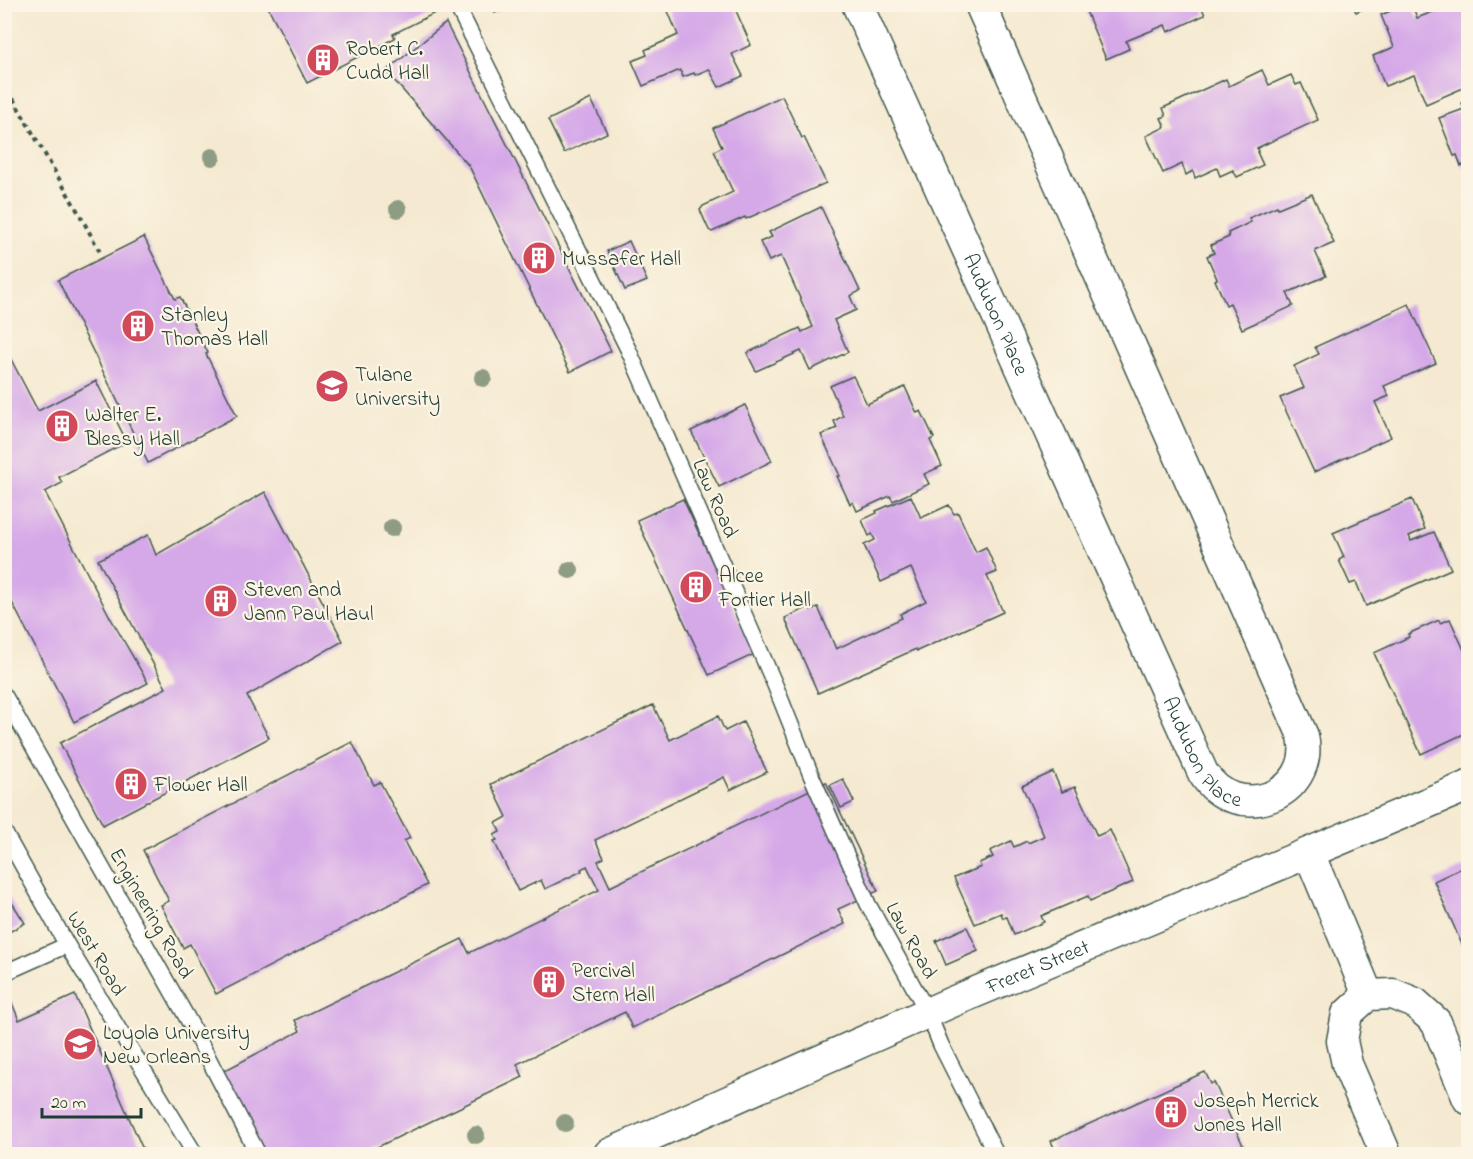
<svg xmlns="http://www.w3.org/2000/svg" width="1473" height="1159" font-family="'Indie Flower',sans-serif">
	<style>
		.building { fill: #d5a8e8 }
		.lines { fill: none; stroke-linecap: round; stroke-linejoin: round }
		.service-casing { stroke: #3f574c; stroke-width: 18 }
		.minor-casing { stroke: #3f574c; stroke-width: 33 }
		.path { stroke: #3f574c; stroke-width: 4; stroke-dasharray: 4.5 4.5; stroke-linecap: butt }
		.service { stroke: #fff; stroke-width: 15 }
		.minor { stroke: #fff; stroke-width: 30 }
		.tree { fill: #8e9c84 }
		.labels { text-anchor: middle; stroke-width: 4.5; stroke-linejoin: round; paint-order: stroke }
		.poi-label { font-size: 21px; fill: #1f3d34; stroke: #fcf5e5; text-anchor: start }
		.street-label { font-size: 21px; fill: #1f3d34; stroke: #fcf5e5 }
	</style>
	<rect width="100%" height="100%" fill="#fcf5e5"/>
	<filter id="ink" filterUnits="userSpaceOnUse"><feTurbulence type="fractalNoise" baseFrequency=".0167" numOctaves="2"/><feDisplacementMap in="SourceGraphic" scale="12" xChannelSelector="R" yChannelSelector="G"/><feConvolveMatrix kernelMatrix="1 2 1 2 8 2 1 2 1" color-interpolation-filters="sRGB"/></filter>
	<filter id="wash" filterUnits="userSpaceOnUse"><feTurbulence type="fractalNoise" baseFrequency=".008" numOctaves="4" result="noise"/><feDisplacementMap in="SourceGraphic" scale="24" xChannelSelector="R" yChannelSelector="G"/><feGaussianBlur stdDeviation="1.35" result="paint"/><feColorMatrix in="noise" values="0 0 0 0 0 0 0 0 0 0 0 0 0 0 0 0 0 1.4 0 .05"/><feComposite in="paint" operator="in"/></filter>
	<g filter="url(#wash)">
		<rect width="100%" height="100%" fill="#f5ead1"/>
		<g id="blocks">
			<g class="building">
				<polygon points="491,4 514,4 495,13"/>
				<polygon points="665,4 733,4 751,45 732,54 743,76 719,87 709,69 695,75 694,73 683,77 680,70 643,86 632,61 647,55 645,50 678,35"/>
				<polygon points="1083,4 1200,4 1205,15 1168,32 1165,25 1126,41 1129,49 1106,59"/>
				<polygon points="1352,4 1374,4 1356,12"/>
				<polygon points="1407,4 1412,4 1417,18 1448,6 1447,4 1468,4 1468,86 1426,104 1414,75 1385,86 1373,56 1394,47 1381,15"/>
				<polygon points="267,5 436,5 439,11 393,34 395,38 307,83"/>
				<polygon points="446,23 611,351 570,372 469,166 386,71"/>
				<polygon points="1262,70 1269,85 1291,75 1296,85 1301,83 1318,120 1257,148 1258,152 1257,152 1263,165 1237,177 1233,170 1220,176 1217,168 1195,178 1193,171 1186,175 1182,164 1163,173 1146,136 1165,127 1161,118 1166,116 1163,108 1226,79 1229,86"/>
				<polygon points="782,96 802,138 804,137 826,183 746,219 745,217 712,232 709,230 700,210 703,206 733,192 714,151 722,147 713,128"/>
				<polygon points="591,99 607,133 564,153 548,120"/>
				<polygon points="1468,101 1468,163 1461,166 1457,155 1454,156 1439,118 1464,109 1462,103"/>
				<polygon points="1312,194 1334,243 1315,251 1326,276 1287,293 1293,306 1242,329 1230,303 1226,305 1215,280 1217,279 1207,256 1214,253 1211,245 1229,237 1228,233 1251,222 1249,218 1277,206 1278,208"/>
				<polygon points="821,207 860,291 850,296 856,310 834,320 848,352 810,370 801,351 756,371 747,353 800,328 802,332 813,327 781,256 769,261 760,242 772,237 769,232"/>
				<polygon points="144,237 175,299 180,297 208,353 206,354 237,416 148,463 58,280"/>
				<polygon points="629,241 647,281 625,290 607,251"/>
				<polygon points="1409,304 1436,363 1384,386 1389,396 1375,402 1391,437 1314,472 1280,398 1304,388 1294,366 1319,354 1315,347"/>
				<polygon points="4,346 38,411 96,381 127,442 59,477 62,483 45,492 110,617 148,683 74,722 4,587"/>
				<polygon points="853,376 867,404 905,387 917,413 921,411 934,438 930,440 942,466 924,474 929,484 893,501 890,496 857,511 853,502 850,504 837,476 840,476 821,435 837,428 834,421 843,416 830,386"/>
				<polygon points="745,405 772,461 719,487 691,431"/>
				<polygon points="265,492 343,641 247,696 269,738 103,825 60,743 166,688 98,560 148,535 156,555"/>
				<polygon points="911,496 921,518 949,505 954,514 958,513 976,552 986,547 997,572 987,576 1003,612 917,651 916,649 818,693 785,618 809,607 811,610 818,607 836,649 902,618 900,614 926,601 911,568 881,582 864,545 875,540 872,534 869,536 862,520 877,513 876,511"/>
				<polygon points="683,499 755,654 709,675 637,520"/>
				<polygon points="1412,499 1425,529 1409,536 1411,541 1434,532 1451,569 1366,606 1356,582 1350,584 1339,560 1344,557 1333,533"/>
				<polygon points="1450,619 1465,652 1468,651 1468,732 1421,754 1374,653 1409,637 1408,634 1439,620 1440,623"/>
				<polygon points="653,705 670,740 718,716 725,731 743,722 767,772 730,790 724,777 595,840 604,858 598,861 610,887 826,782 878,891 838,909 845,924 632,1028 625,1012 517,1064 523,1077 363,1154 250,1154 214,1076 300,1031 295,1020 462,939 469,953 599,890 587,866 581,869 582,871 545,889 541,880 518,891 494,841 497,840 494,835 500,832 496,823 507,817 491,784"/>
				<polygon points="352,742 374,785 380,782 410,838 404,841 427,885 216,994 190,944 183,948 161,905 169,901 143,850"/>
				<polygon points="1053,772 1062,792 1075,787 1097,836 1110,830 1133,882 1090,901 1088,896 1041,916 1044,922 1014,935 1007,917 1003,918 1001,913 975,924 954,878 981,867 979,863 993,857 990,851 1011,841 1014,847 1027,841 1028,843 1044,836 1022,786"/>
				<polygon points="843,779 854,802 841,808 830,785"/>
				<polygon points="1468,865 1468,958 1434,881"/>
				<polygon points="4,890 25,923 4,935"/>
				<polygon points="967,927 978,951 946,965 936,941"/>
				<polygon points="4,946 12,957 4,961"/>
				<polygon points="75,995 145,1154 4,1154 4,1006 12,1003 19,1020"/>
				<polygon points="1205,1072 1211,1084 1214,1082 1247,1154 1057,1154 1051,1141"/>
			</g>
		</g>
	</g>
	<g filter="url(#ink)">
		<use href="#blocks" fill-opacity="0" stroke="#3f574c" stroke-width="1.5"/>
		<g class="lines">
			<defs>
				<g id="service">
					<polyline points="456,4 629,351 775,685 811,775 868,904 928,1013 941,1045 996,1154"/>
					<polyline points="4,695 190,1023 258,1154"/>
					<polyline points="4,832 67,945 195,1154"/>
					<polyline points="4,973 67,945"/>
				</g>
				<g id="minor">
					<path id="s1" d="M857,4L1203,773C1236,826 1316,796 1303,736L980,4"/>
					<polyline points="1309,853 1368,995"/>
					<path id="s2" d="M609,1154L952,1002L1468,786"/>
					<polyline points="1386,1154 1347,1064 1342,1041 1347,1014 1368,995 1393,994 1415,1003 1436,1022 1468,1099"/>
				</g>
			</defs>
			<use href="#service" class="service-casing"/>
			<use href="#minor" class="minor-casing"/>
			<polyline class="path" points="4,83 81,217 100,252"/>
			<use href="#service" class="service"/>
			<use href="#minor" class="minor"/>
		</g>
		<g class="tree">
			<circle cx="212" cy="157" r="9"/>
			<circle cx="398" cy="209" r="9"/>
			<circle cx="483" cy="378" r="9"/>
			<circle cx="392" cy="528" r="9"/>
			<circle cx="570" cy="570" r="9"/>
			<circle cx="565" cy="1123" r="9"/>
			<circle cx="476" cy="1135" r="9"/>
		</g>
	</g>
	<defs>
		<symbol id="building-disc" viewBox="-11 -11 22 22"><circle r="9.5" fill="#d1495b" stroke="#fcf5e5"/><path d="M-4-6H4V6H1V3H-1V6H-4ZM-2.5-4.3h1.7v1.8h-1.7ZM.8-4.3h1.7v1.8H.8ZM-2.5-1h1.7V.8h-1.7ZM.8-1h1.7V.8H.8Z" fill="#fff"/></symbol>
		<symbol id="university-disc" viewBox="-11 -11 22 22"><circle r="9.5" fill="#d1495b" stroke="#fcf5e5"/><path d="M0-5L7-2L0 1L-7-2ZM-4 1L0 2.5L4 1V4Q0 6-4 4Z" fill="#fff"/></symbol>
	</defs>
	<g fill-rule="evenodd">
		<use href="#building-disc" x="304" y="41" width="38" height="38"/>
		<use href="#building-disc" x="520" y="239" width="38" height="38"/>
		<use href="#building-disc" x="119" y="307" width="38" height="38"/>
		<use href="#university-disc" x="313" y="367" width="38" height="38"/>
		<use href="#building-disc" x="43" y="407" width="38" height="38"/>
		<use href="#building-disc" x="677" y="568" width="38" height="38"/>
		<use href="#building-disc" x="202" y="582" width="38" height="38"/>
		<use href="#building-disc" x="112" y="765" width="38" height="38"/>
		<use href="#building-disc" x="530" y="963" width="38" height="38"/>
		<use href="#university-disc" x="61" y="1025" width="38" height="38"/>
		<use href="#building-disc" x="1152" y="1093" width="38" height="38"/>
	</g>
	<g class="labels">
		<g class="poi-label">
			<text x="346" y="55">Robert C.<tspan x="346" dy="24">Cudd Hall</tspan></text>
			<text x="562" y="265">Mussafer Hall</text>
			<text x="161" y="321">Stanley<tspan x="161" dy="24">Thomas Hall</tspan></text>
			<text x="355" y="381">Tulane<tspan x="355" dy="24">University</tspan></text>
			<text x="85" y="421">Walter E.<tspan x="85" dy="24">Blessy Hall</tspan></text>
			<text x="719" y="582">Alcee<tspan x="719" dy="24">Fortier Hall</tspan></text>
			<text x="244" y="596">Steven and<tspan x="244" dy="24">Jann Paul Haul</tspan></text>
			<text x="154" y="791">Flower Hall</text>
			<text x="572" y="977">Percival<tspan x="572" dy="24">Stern Hall</tspan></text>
			<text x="103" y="1039">Loyola University<tspan x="103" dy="24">New Orleans</tspan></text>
			<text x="1194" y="1107">Joseph Merrick<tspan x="1194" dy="24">Jones Hall</tspan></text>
		</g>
		<g class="street-label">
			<text dy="7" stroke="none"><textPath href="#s1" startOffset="340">Audubon Place</textPath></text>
			<text transform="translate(716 498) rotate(66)" y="7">Law Road</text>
			<text dy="7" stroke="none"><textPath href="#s1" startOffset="826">Audubon Place</textPath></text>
			<text transform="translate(152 913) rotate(60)" y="7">Engineering Road</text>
			<text transform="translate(912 940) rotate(61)" y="7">Law Road</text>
			<text transform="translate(97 953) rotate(59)" y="7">West Road</text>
			<text dy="7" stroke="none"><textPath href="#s2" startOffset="468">Freret Street</textPath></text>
		</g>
	</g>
	<rect width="1473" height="1159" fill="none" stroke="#fcf5e5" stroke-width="24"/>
	<path d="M42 1108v9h99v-9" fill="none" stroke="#1f3d34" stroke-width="3"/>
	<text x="51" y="1108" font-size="18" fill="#1f3d34" stroke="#fcf5e5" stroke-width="4.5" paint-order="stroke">20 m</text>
</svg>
